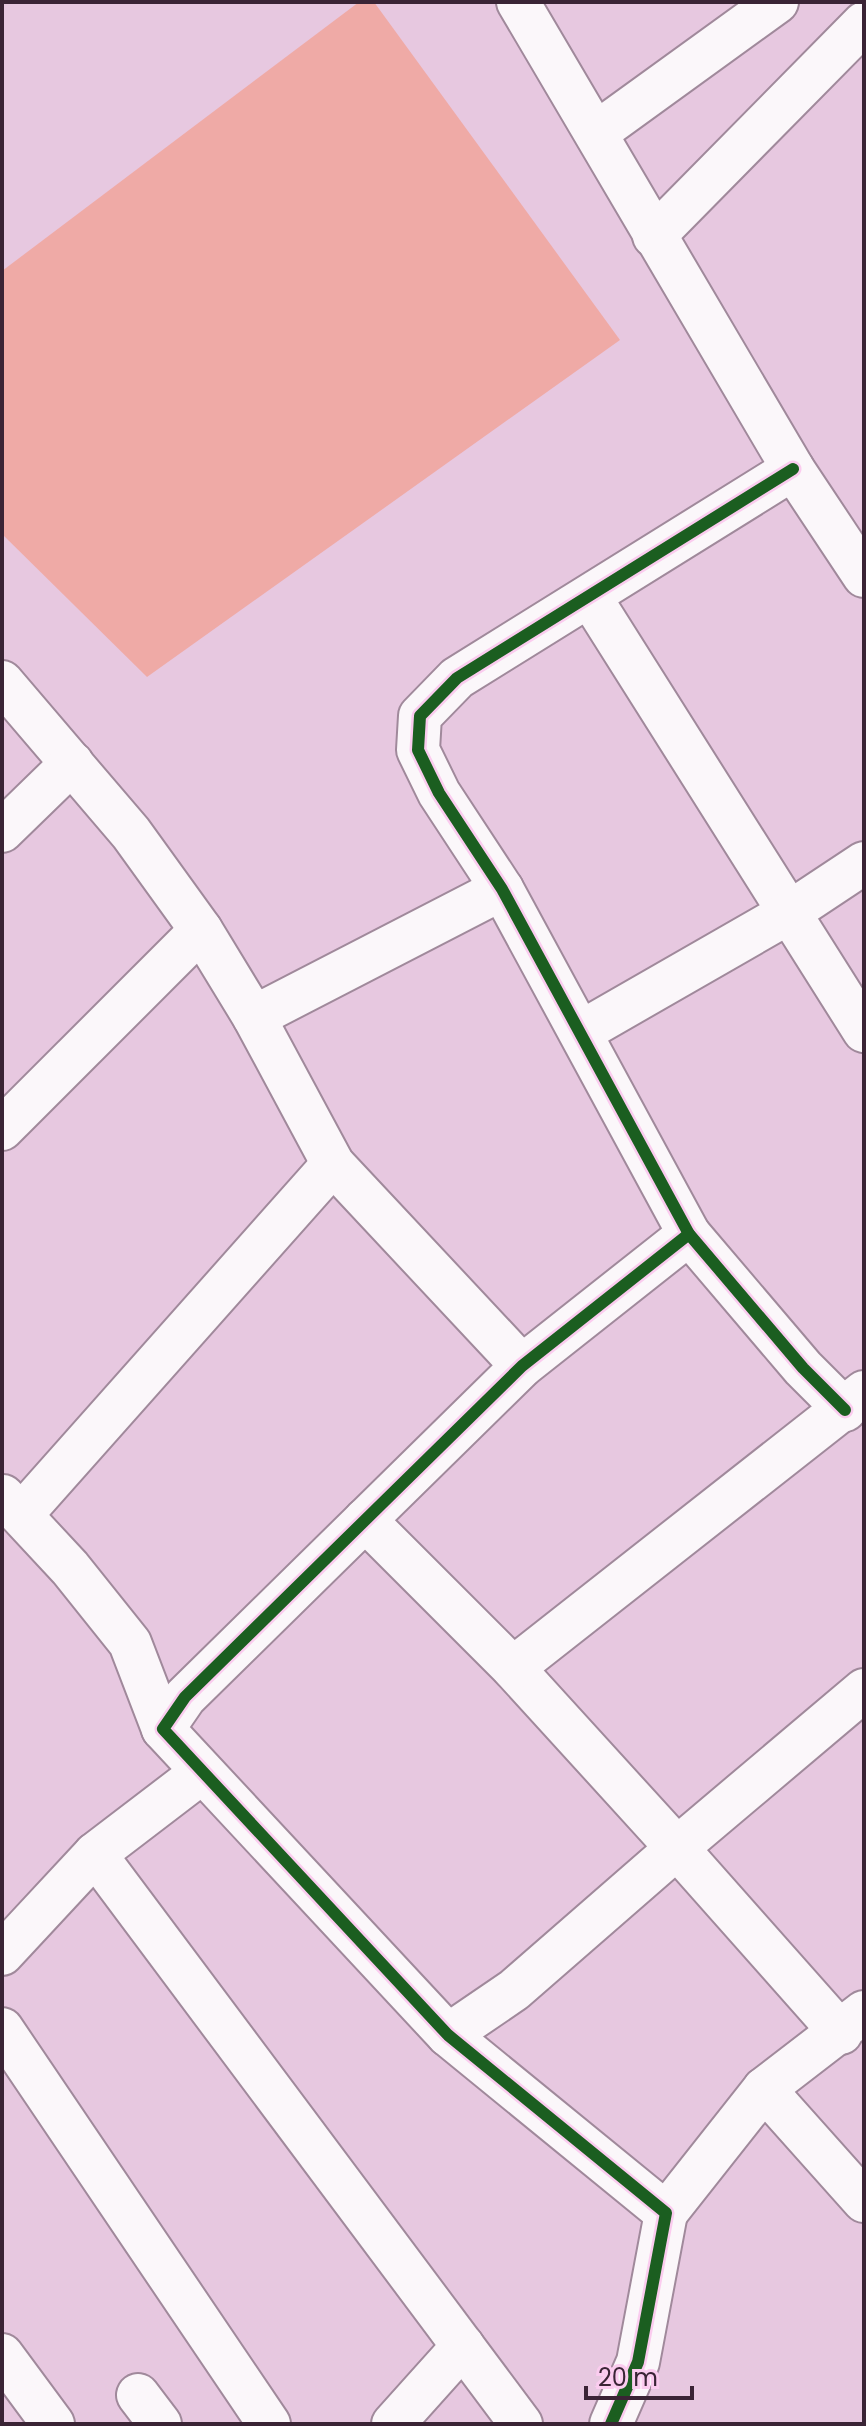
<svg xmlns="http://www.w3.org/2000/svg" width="866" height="2426" font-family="Poppins,sans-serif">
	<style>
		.green { fill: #efaaa6 }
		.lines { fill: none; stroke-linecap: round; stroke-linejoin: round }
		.minor-casing { stroke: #a0899b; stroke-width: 46 }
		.minor { stroke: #fbf7fa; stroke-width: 42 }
		.cycleway-casing { stroke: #fbccef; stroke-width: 17 }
		.cycleway { stroke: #1b5e20; stroke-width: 12 }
	</style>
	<rect width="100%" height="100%" fill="#e7c8e0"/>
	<polygon class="green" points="359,2 374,2 620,340 147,677 2,534 2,271"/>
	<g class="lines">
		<defs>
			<g id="minor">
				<polyline points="518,2 793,469 864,576"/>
				<polyline points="596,133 777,2"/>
				<polyline points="654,236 864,23"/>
				<polyline points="590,597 864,1031"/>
				<polyline points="2,682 131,833 201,930 254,1017 502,889"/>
				<polyline points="2,831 72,763"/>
				<polyline points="254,1017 333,1164 522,1366"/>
				<polyline points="581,1032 790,912 864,863"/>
				<polyline points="2,1129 201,930"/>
				<polyline points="689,1234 502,889 439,793 418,750 420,716 457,678 793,469"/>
				<polyline points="3,1496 70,1568 130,1643 163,1729"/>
				<polyline points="22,1514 333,1164"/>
				<polyline points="365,1520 513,1668 677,1848 864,1690"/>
				<polyline points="513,1668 864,1392"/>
				<polyline points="95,1854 521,2424"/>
				<polyline points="2,1954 95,1854 201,1773"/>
				<polyline points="2,2029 269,2424"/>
				<polyline points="448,2035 514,1990 677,1848 841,2033"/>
				<polyline points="764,2089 864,2201"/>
				<polyline points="666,2213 764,2089 864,2012"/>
				<polyline points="2,2355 53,2424"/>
				<polyline points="138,2395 160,2424"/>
				<polyline points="393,2424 463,2346"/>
				<polyline points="611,2424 638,2362 666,2213 448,2035 163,1729 185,1697 522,1366 689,1234 803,1368 845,1410"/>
			</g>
		</defs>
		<use href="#minor" class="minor-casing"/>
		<use href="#minor" class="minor"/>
		<defs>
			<g id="cycleway">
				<polyline points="689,1234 502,889 439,793 418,750 420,716 457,678 793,469"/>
				<polyline points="611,2424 638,2362 666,2213 448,2035 163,1729 185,1697 522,1366 689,1234 803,1368 845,1410"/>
			</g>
		</defs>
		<use href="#cycleway" class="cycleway-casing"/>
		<use href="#cycleway" class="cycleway"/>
	</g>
	<rect width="866" height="2426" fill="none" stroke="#3a2435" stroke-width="8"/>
	<path d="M586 2386v12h106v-12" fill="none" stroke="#3a2435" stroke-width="4"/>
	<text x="598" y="2386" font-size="24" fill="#3a2435" stroke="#fbccef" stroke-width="6" paint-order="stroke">20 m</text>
</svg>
